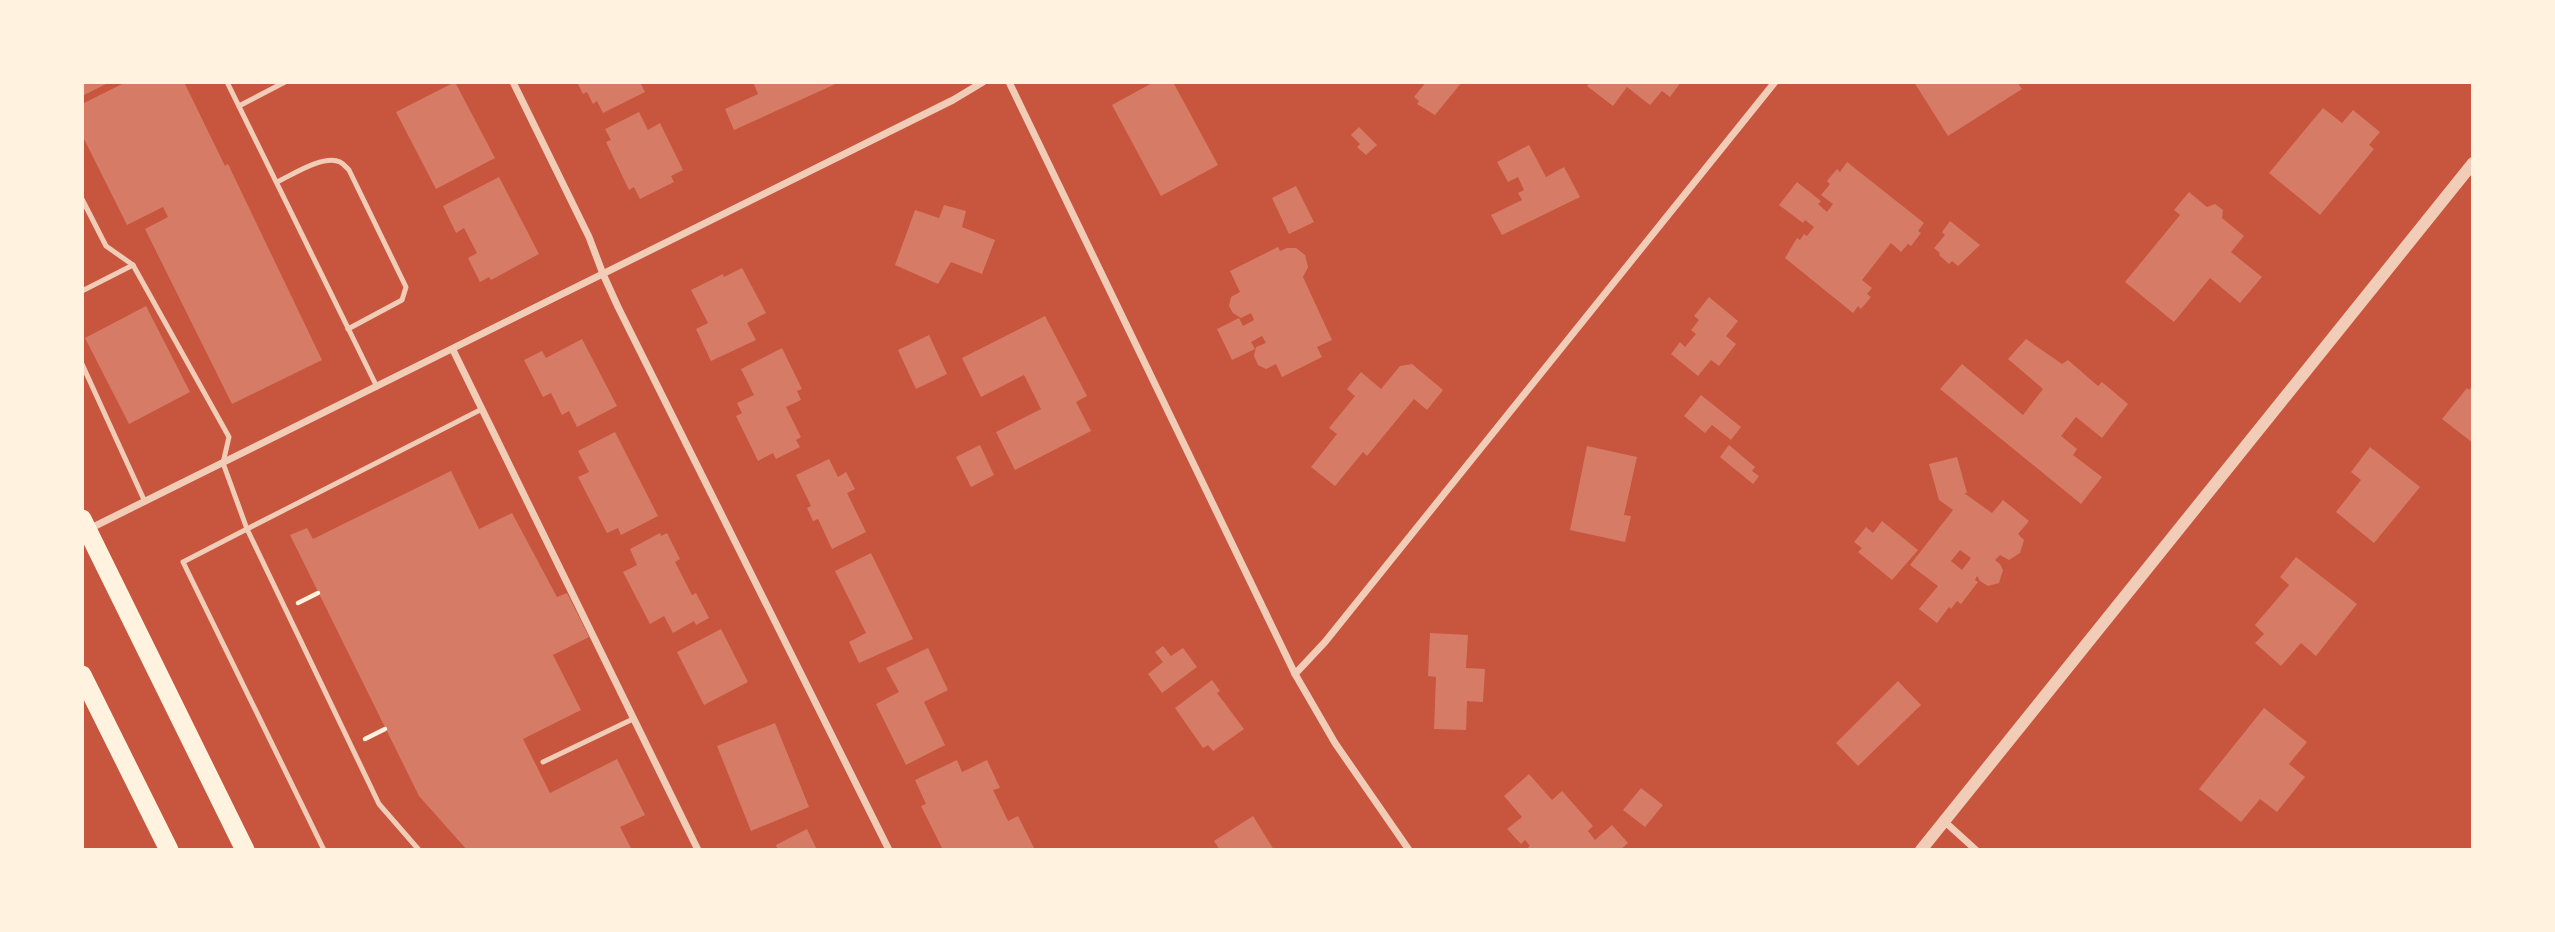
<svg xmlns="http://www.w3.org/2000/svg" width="2555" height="932" font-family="'Space Grotesk',sans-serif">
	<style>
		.building { fill: #d67c66; fill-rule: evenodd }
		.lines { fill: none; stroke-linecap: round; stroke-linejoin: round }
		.path { stroke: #fff3e0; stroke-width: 4.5 }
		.service { stroke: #f1ccb7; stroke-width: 5 }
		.minor { stroke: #f1ccb7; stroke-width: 7 }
		.tertiary { stroke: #f1ccb7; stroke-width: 12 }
		.trunk { stroke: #fff3e0; stroke-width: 19 }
	</style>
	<rect width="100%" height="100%" fill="#c8553d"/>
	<g class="building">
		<polygon points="82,82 110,82 82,96"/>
		<polygon points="126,82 184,82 225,166 228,164 322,360 232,404 145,229 168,217 163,207 127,225 82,135 82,104"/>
		<polygon points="455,82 495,158 436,189 396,112"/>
		<polygon points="577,82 640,82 645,92 603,113 597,101 593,104 587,92 583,94"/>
		<polygon points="753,82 840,82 734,130 725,109 758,94"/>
		<polygon points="1154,82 1173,82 1218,165 1161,196 1112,105"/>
		<polygon points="1426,82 1462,82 1435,115 1417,104 1419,101 1414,97"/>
		<polygon points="1590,82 1681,82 1670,97 1662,91 1650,105 1627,87 1613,106 1587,86"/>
		<polygon points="1914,82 2017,82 2022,89 1948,136"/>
		<polygon points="2323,108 2342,123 2353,110 2380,132 2369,145 2374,149 2320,215 2269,173"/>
		<polygon points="639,112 648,130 660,123 683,170 671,176 674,182 640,199 634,187 629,190 606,142 611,140 605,129"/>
		<polygon points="1359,127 1377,145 1366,155 1357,147 1360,144 1351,135"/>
		<polygon points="1529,145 1546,177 1564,167 1580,197 1502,235 1491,215 1522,200 1518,193 1524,190 1518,177 1508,182 1497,162"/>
		<polygon points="1847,162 1924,223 1918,231 1921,233 1911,246 1908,244 1901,252 1891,243 1862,280 1872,288 1867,294 1871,297 1861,309 1858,306 1853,313 1785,258 1797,238 1800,240 1804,234 1807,236 1814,227 1805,220 1803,223 1779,205 1797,182 1821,201 1818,204 1827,212 1833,204 1821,195 1830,184 1827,181 1837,169 1840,172"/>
		<polygon points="499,177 539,254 491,280 489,277 480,282 468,258 477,253 464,228 456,233 443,206"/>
		<polygon points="1296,186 1314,222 1289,234 1272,198"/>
		<polygon points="2189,192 2207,207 2215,204 2223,210 2222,218 2244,236 2231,252 2262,277 2240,303 2210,278 2174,322 2125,282 2180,215 2174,210"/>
		<polygon points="944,205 966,211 962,227 995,240 982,274 951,262 938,284 895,265 915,210 939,218"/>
		<polygon points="1950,221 1980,245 1958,266 1952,261 1949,264 1939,255 1940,253 1934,248 1945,235 1942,232"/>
		<polygon points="1278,247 1280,251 1287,248 1296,248 1305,255 1308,267 1303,277 1332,340 1317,347 1322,357 1282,377 1276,364 1266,369 1258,365 1254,356 1256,347 1266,343 1262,336 1251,342 1255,349 1232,360 1217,329 1239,318 1243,326 1254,320 1251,313 1241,318 1233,313 1229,306 1231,297 1240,292 1230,271"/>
		<polygon points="742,268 766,313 747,323 756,340 711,361 696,329 708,323 691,290 723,274 724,277"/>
		<polygon points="1709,297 1738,321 1726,336 1736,344 1719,366 1711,360 1698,376 1671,354 1680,342 1685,347 1696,334 1691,330 1699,320 1694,316"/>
		<polygon points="146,306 190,392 129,424 85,338"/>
		<polygon points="1045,316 1087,396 1076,402 1091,431 1015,470 996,432 1041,409 1024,375 981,397 962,358"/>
		<polygon points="929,335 947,374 916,389 898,350"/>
		<polygon points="582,339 617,406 577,427 569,411 562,415 551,393 543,397 524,360 542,351 546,358"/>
		<polygon points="2026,339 2062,364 2068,360 2098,386 2102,382 2128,404 2102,438 2076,417 2061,436 2077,449 2073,455 2102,477 2081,504 1940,389 1962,364 2023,415 2043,389 2008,359"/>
		<polygon points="782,348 802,389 797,391 801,400 786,407 801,437 796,440 800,447 776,459 773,453 758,461 736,416 742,413 737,403 754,395 741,369"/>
		<polygon points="1412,364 1443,390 1427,410 1414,399 1367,456 1363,452 1335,486 1311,467 1337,434 1329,428 1355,396 1347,389 1361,372 1381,389 1400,366"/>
		<polygon points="2473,385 2473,443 2442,419 2467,388 2469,390"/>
		<polygon points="1701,395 1741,427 1731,440 1712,425 1705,433 1684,416"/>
		<polygon points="615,432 658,516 621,535 618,528 607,533 578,477 589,472 578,451"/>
		<polygon points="980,445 994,475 971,487 956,457"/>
		<polygon points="1729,445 1755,467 1752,471 1759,476 1753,484 1720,457"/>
		<polygon points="1587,446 1637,457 1624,515 1631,516 1625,542 1570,530"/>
		<polygon points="2370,447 2420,487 2374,543 2336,512 2361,480 2351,472"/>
		<path d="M1957,457L1967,493H1964L1992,513L2003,500L2029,521L2018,534L2024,540L2020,553L2009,560L2000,555L1995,560L2000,564L2003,570L1999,583L1988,586L1980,581L1977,576L1975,580L1978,582L1961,604L1957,601L1951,609L1949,607L1937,623L1919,609L1938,586L1910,565L1953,510L1939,500L1929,464ZM1960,550L1971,558L1962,570L1951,561Z"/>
		<polygon points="829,459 838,477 846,472 855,489 847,493 866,532 832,549 818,519 813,521 807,508 811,506 796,475"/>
		<polygon points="451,471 479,529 512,513 557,597 567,593 589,637 553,655 581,710 523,739 550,793 617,759 645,815 620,827 632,850 467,850 419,796 290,535 307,528 313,539"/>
		<polygon points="1882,521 1918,550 1892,580 1858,552 1862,548 1854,542 1866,527 1873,533"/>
		<polygon points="660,533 661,536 667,533 680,559 675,562 692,595 696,593 709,618 696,625 694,621 673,633 664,616 650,624 623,572 637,565 630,549"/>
		<polygon points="871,553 913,639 859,663 849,642 866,633 835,571"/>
		<polygon points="2296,557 2357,604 2316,656 2301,643 2281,666 2255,643 2264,634 2255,625 2289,585 2280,577"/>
		<polygon points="721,629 748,682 704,705 677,652"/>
		<polygon points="1430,633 1468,635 1466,668 1485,669 1483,702 1467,701 1466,730 1434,729 1436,677 1428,676"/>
		<polygon points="1163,646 1171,656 1183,648 1197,667 1162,693 1148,674 1163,662 1155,652"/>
		<polygon points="928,648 948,690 924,702 945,745 906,765 876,704 899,692 886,668"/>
		<polygon points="1212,680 1220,691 1217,693 1244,729 1213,751 1208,745 1203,748 1175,708"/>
		<polygon points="1898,681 1921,705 1858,766 1836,743"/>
		<polygon points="2264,708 2307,742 2289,764 2305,777 2277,812 2260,799 2241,822 2199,789"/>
		<polygon points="775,723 809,807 751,831 717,746"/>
		<polygon points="957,760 962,772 987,760 1000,788 993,790 1008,821 1018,816 1035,850 948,850 948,848 943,850 921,806 926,804 915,780"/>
		<polygon points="1529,774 1552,800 1562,791 1593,826 1588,831 1595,840 1612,825 1628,843 1620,850 1525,850 1530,846 1525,840 1521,844 1507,829 1522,817 1504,796"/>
		<polygon points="1641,788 1663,805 1645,827 1623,810"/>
		<polygon points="1253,816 1274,850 1220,850 1214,841"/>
		<polygon points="807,829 817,850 778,850 776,845"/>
	</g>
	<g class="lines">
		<g class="path">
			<polyline points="298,603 318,593"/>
			<polyline points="365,739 385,729"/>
		</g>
		<g class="service">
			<polyline points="227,82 377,387"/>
			<polyline points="239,106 285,82"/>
			<path d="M277,182C292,175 324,154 340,162C344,164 346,167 349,170L406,287L402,300L348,329"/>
			<polyline points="82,199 106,246 133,265 229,437 223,463 247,529 482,409"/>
			<polyline points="82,291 133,265"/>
			<polyline points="82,364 145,502"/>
			<polyline points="543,762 633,719"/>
			<polyline points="324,850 183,562 247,529 379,804 419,850"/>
		</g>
		<g class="minor">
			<polyline points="513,82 589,237 603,274 618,307 889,850"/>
			<polyline points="1009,82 1295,674 1335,743 1409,850"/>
			<polyline points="453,350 698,850"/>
			<polyline points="89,529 953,100 983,82"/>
			<polyline points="1295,674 1325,642 1775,82"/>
			<polyline points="1944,821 1976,850"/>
		</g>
		<polyline class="tertiary" points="1921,850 2473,163"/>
		<g class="trunk">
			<polyline points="82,519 245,850"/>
			<polyline points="82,675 169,850"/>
		</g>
	</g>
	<rect width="2555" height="932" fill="none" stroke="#fff3e0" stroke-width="168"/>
</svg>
